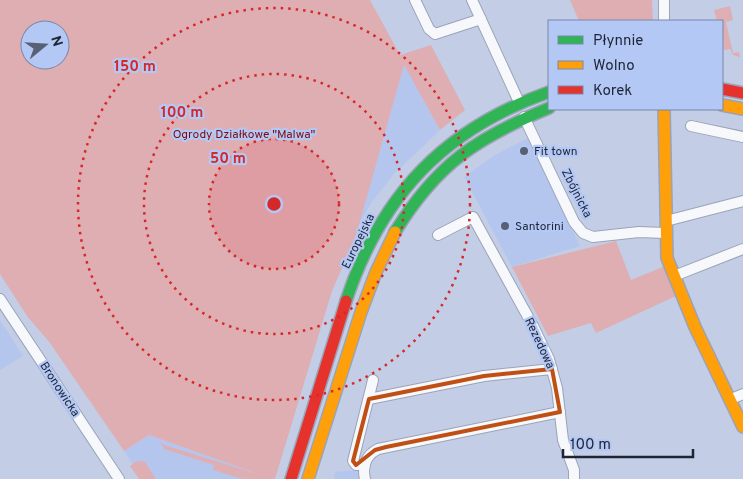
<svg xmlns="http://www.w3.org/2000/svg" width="743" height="479" font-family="Overpass,sans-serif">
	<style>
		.built { fill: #b5c6ee }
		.green { fill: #deaeb3; fill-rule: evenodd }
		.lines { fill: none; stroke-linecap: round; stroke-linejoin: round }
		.street-casing { stroke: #9ba3b6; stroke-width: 12 }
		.fast-casing { stroke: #9ba3b6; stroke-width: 14 }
		.slow-casing { stroke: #9ba3b6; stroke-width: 14 }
		.jam-casing { stroke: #9ba3b6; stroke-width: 14 }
		.street { stroke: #f6f8fb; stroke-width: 10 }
		.fast { stroke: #30b455; stroke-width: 11 }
		.slow { stroke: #ff9f0a; stroke-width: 11 }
		.jam { stroke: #e5322d; stroke-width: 11 }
		.marked { fill: none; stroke: #c04f14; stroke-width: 4; stroke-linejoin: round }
		.ring { fill: none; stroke: #d62828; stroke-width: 2.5; stroke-dasharray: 2.5 5 }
		.poi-dot { fill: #586074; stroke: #b4c8f5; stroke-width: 2 }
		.labels { text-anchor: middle; stroke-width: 4.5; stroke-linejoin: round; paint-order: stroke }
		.park-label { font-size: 12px; fill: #7d0c11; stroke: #b4c8f5 }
		.poi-label { font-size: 12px; fill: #1e2536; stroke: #b4c8f5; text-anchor: start }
		.street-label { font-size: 12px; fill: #1e2536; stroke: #b4c8f5 }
		.centre { fill: #d62828; stroke: #b4c8f5; stroke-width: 2.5 }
		.ring-label { font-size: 15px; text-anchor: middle; font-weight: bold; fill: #d62828; stroke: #b4c8f5; stroke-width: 4.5; stroke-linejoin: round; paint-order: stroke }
	</style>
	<rect width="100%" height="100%" fill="#c3cee6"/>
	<g class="built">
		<polygon points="404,64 440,130 394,174 371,203 357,229"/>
		<polygon points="530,137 580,246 512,267 464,177 493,156"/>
		<polygon points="0,320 23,356 0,370"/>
		<polygon points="149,435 272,479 142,479 124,451"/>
		<polygon points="357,470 359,479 334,479 335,472"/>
	</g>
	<g class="green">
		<path d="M0,0H370L400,55L431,45L465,110L440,130L404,65L355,239L332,291L275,479H243L213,470L214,465L164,449L160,441L164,445L261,475L149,435L124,451L50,343L27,316L0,274ZM30,30H60V60H30Z"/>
		<polygon points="570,0 652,0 653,21 579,21"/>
		<polygon points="730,6 733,20 726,22 733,53 739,52 740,57 733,55 730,49 724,50 722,21 717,21 714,10"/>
		<polygon points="616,241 631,280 665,266 676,296 596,333 591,323 548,336 512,267"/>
		<polygon points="137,461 145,462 156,479 139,479 130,466"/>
	</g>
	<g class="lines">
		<defs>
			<g id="street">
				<polyline points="415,0 429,29 435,34 481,19"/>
				<polyline points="472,0 519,102"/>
				<polyline points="664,0 664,21"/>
				<polyline points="524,117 574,222 583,233 593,237 639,232 665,233"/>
				<polyline points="691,126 743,137"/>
				<polyline points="666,221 743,201"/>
				<polyline points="438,235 473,217 533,326 549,359 557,388 563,440 574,470 574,479"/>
				<polyline points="674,276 743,249"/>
				<polyline points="0,299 119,479"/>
				<polyline points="369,399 484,376 552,369"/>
				<polyline points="731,399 743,394"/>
				<polyline points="365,465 356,465 353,461 373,380"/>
				<path d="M365,479C362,466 366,455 378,449L560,412"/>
			</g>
			<g id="fast">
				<path d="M395,232C437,164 476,138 549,108"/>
				<path d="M346,301C381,195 444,129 549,92"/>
			</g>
			<g id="slow">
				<polyline points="722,105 743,109"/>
				<polyline points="664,109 667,258 695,327 743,427"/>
				<polyline points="308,479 361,312 376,272 395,232"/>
			</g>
			<g id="jam">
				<polyline points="722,89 743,93"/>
				<polyline points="291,479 346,301"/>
			</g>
		</defs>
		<use href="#street" class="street-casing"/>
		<use href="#fast" class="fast-casing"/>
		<use href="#slow" class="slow-casing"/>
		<use href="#jam" class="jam-casing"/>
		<use href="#street" class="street"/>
		<use href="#fast" class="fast"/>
		<use href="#slow" class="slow"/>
		<use href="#jam" class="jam"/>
	</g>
	<path class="marked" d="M552,369L560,412L386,447L375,450L356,465L353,461L369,399L484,376Z"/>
	<circle cx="274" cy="204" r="65" fill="#d62828" fill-opacity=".12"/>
	<g class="ring">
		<circle cx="274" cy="204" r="65"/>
		<circle cx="274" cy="204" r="130"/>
		<circle cx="274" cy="204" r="196"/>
	</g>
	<g class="poi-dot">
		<circle cx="524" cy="151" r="5"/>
		<circle cx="505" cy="226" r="5"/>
	</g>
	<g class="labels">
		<g class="park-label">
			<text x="244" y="138">Ogrody Działkowe "Malwa"</text>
		</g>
		<g class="poi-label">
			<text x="534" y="155">Fit town</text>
			<text x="515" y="230">Santorini</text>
		</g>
		<g class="street-label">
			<text transform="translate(577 193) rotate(63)" y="4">Zbójnicka</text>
			<text transform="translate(358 241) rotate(-64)" y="4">Europejska</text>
			<text transform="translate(540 343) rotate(65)" y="4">Rezedowa</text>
			<text transform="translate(60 389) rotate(57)" y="4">Bronowicka</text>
		</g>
	</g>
	<circle cx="274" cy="204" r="8" class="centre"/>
	<g class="ring-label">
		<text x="135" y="71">150 m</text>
		<text x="182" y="117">100 m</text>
		<text x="228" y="163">50 m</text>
	</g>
	<rect x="548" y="20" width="175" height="90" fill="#b4c8f5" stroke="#7887a9"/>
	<rect x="558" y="36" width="25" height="8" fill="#30b455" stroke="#7887a9"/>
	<text x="593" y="45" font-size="15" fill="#1e2536">Płynnie</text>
	<rect x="558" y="61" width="25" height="8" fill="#ff9f0a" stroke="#7887a9"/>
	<text x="593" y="70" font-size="15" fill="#1e2536">Wolno</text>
	<rect x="558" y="86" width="25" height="8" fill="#e5322d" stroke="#7887a9"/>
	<text x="593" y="95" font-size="15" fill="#1e2536">Korek</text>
	<g transform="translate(45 45) rotate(72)"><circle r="24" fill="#b4c8f5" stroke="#7887a9"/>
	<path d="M0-4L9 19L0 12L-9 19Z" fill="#586074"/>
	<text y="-8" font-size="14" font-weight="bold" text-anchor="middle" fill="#1e2536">N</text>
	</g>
	<path d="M563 449v8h130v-8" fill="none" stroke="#1e2536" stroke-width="2.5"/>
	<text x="570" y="449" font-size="15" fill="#1e2536" stroke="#b4c8f5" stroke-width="4" paint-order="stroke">100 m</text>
</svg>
